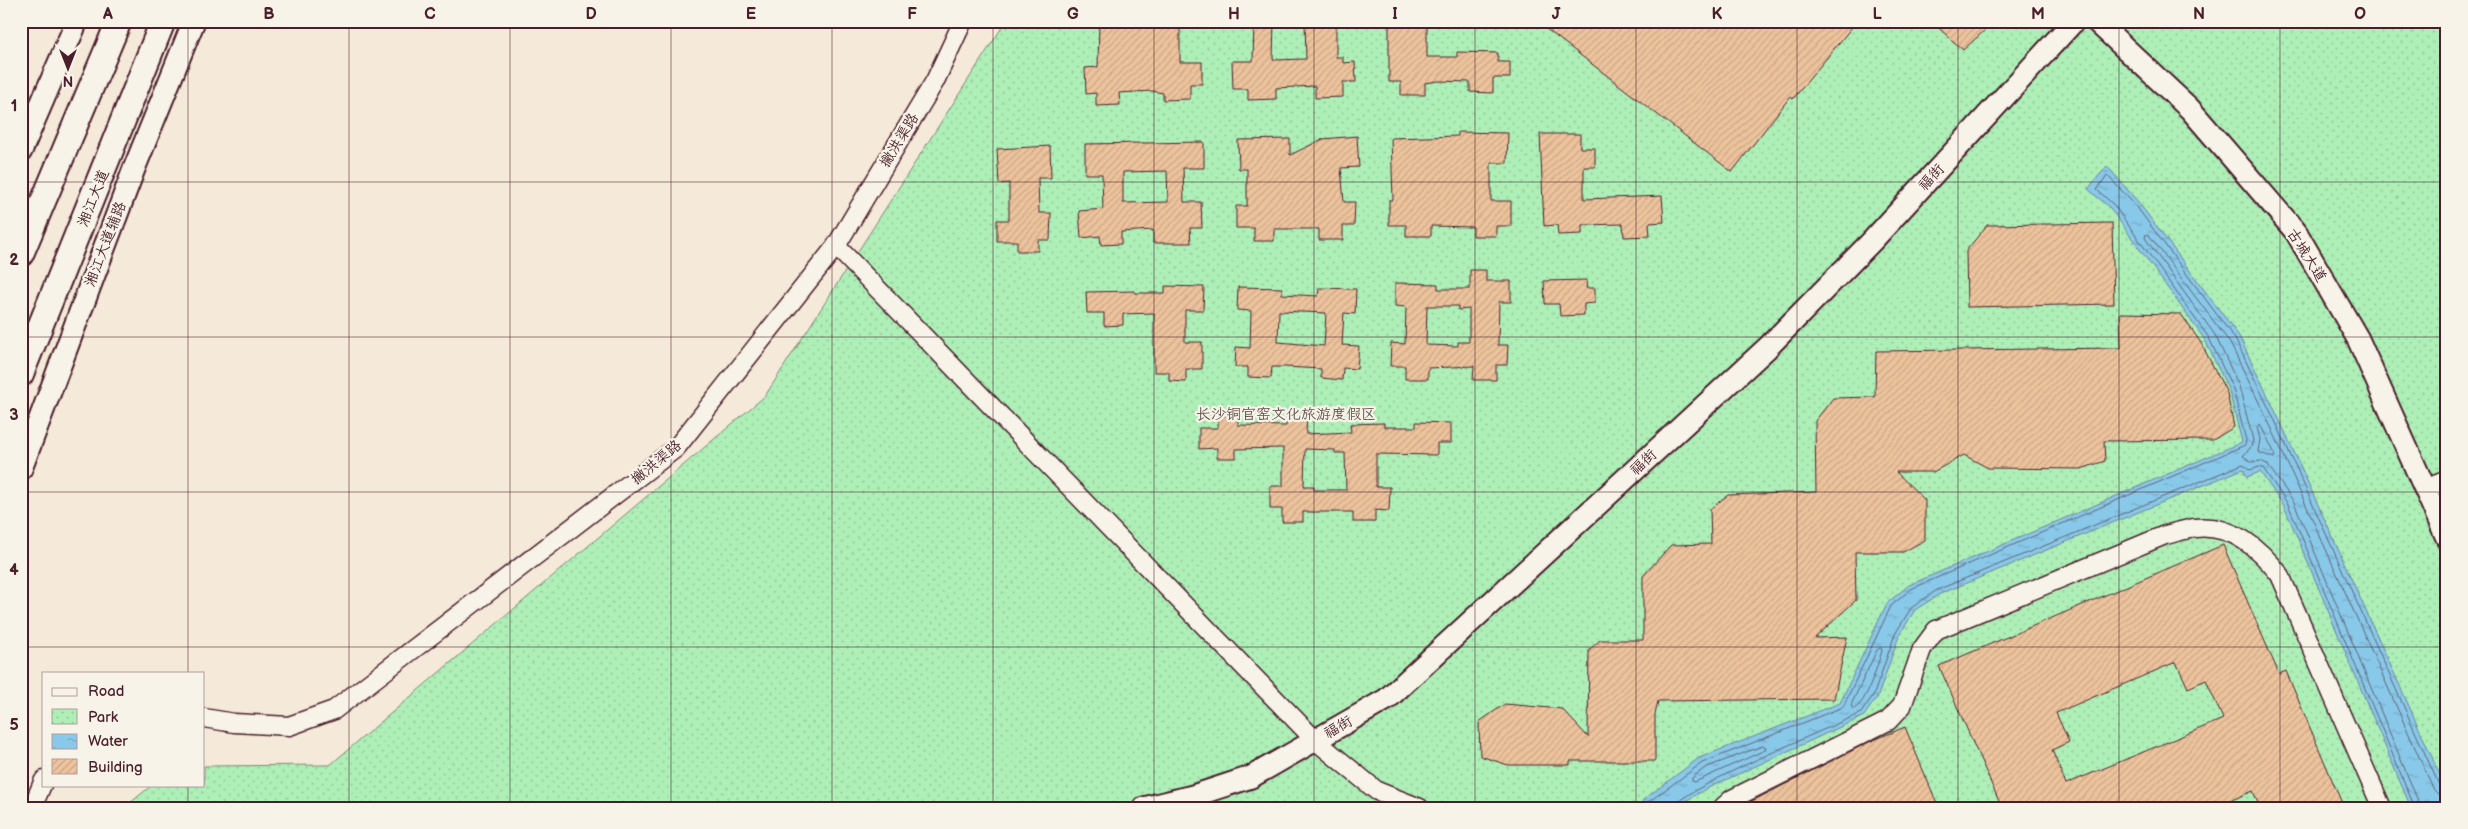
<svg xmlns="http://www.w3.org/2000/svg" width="2468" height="829" font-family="'Balsamiq Sans','LXGW WenKai TC',sans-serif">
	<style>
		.park { fill: url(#park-dots); stroke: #7c8771 }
		.water { fill: url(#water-ripples); stroke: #6f849c }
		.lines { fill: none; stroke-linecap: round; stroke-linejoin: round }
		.shore { stroke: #636377; stroke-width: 1 }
		.building { fill: url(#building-hatch); stroke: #4a1f2b; fill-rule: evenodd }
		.minor-casing { stroke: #4a1f2b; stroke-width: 21 }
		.tertiary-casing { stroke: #4a1f2b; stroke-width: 25 }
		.secondary-casing { stroke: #4a1f2b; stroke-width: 28 }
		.minor { stroke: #f7f3e8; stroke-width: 18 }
		.tertiary { stroke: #f7f3e8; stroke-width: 21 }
		.secondary { stroke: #f7f3e8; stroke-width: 24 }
		.grid { fill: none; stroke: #4a1f2b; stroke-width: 1; stroke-opacity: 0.55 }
		.labels { text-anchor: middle; stroke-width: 4.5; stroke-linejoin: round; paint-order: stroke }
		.street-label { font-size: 15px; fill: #4a1f2b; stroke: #f7f3e8 }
		.park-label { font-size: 15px; fill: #63534e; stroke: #f7f3e8 }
		.neatline { fill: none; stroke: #4a1f2b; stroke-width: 2 }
		.grid-label { font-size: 16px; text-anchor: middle; font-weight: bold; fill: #4a1f2b }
	</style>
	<defs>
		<pattern id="park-dots" width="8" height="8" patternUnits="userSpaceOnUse" patternTransform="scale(1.25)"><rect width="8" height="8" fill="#adefb7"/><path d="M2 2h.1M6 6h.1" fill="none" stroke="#96cc9e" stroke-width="1.8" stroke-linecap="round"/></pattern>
		<pattern id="water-ripples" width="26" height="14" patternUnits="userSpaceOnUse" patternTransform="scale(1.25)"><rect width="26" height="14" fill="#88c8e8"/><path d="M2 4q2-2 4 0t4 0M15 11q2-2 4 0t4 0" fill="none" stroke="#77abc7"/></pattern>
		<pattern id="building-hatch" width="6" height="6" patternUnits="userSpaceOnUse" patternTransform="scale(1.25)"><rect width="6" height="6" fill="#ecc39c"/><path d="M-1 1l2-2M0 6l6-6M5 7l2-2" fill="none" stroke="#cca787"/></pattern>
	</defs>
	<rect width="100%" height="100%" fill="#f5e9d9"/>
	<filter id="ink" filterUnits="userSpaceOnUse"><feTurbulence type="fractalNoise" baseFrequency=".02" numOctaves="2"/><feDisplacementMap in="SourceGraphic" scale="10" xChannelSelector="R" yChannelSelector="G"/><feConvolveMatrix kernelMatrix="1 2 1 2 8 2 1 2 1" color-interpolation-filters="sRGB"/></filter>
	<g filter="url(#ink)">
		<polygon class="park" points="1006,21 2447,21 2447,808 124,808 152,785 204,785 204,766 330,765 765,396"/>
		<polygon class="water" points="2107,166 2139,203 2239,336 2281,423 2447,790 2447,808 2411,808 2284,506 2260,472 2247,477 2243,469 1940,594 1915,610 1899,636 1878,696 1864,716 1706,789 1674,808 1639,808 1643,800 1699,758 1840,703 1887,603 1909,585 2242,442 2229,391 2205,340 2110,208 2088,189"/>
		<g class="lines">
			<g class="shore">
				<polygon points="2260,424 2275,454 2274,458 2258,452 2260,439 2257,427"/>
				<path d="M1881,648L1882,651C1877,665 1867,705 1853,709L1851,705L1877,650Z"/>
				<polygon points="1763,746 1766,747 1765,750 1695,782 1692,781 1692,778 1705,768"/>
				<polyline points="1645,808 1647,803 1702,763 1843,707 1891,606 1911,589 2245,445 2246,440 2233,389 2209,338 2114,205 2097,190 2107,175 2136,206 2235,339 2277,425 2440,787 2447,791"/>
				<path d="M1673,808C1674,792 1836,725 1861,713L1874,694L1895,634L1911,608L1937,590L2243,464L2250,470L2259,467L2263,468L2288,504L2415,808"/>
				<polyline points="2421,808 2294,502 2267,464 2261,461 2252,462 2243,456 2251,447 2253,440 2239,386 2215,335 2145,238 2146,234 2149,235 2230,343 2271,427 2434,790 2439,795 2447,797"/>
			</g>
		</g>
		<g class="building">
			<polygon points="1099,21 1180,21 1180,62 1202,62 1202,84 1190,84 1190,99 1163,100 1163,93 1152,91 1119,93 1120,105 1096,106 1096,93 1086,94 1085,68 1098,67"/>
			<polygon points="1254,21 1274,21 1273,60 1306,59 1305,21 1336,21 1336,57 1343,57 1343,63 1355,62 1356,82 1343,82 1343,97 1315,98 1315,86 1276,88 1276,99 1248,100 1248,89 1233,89 1232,61 1253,61"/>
			<polygon points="1389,21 1427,21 1427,57 1457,57 1457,52 1498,53 1498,62 1510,62 1510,78 1493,78 1493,93 1470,92 1470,82 1438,81 1425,83 1425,95 1401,95 1401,82 1389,82"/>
			<polygon points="1536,21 1857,21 1793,99 1790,97 1732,172"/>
			<polygon points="1931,21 1995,21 1963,50"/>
			<polygon points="1458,132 1508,133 1507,163 1491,163 1491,201 1511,201 1511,226 1496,226 1496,236 1473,236 1473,227 1431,226 1431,236 1406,236 1406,225 1389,225 1389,200 1393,200 1391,138 1458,136"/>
			<polygon points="1540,134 1580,134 1580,148 1595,148 1595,167 1584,167 1584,199 1662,196 1664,222 1649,223 1650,236 1624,237 1623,224 1582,225 1582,234 1558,235 1557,225 1544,226"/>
			<polygon points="1357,136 1359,167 1341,168 1344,202 1355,202 1354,226 1343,226 1343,240 1319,240 1319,229 1274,229 1274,241 1254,241 1254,228 1236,228 1236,206 1247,206 1247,169 1239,169 1238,140 1290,139 1290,155 1323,139"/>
			<path d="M1204,142V168H1183L1184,202H1201L1202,228H1190L1191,243H1153V230L1121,232V244L1101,245L1100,236L1081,238L1079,211L1103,209L1102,174H1085V144ZM1167,171L1168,202L1123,203V172Z"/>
			<polygon points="1050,146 1051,178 1038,178 1039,213 1051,213 1050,240 1038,240 1038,251 1017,251 1017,241 997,241 997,220 1009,220 1009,183 999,184 997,149"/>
			<polygon points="2112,223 2114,304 1967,307 1966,251 1987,225"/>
			<path d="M1470,270H1486V281H1511V302H1499L1498,345H1508L1507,365H1496V380H1473L1474,366L1428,368V379H1405V366H1390L1391,343L1405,344L1406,307L1395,306V283L1438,284V289H1470ZM1427,306H1458V310L1469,309V342H1458V346L1426,345Z"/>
			<polygon points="1587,280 1586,288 1595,288 1595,303 1584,304 1584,315 1560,316 1559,304 1545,304 1544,281"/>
			<polygon points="1165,286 1204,287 1203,310 1185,310 1185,342 1202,342 1202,369 1186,369 1186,382 1169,381 1169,372 1154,372 1154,313 1123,314 1123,325 1104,326 1104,313 1087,313 1086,292 1135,291 1135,293 1165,293"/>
			<path d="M1238,287L1282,288V294L1318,296L1319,288L1356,289L1355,314L1344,313L1342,345L1359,346L1357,369L1343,368L1342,380L1321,378V369L1285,367H1272L1271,378L1248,377V367H1235L1236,347L1250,348L1251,311L1237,310ZM1279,311L1326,313L1324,346L1278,342Z"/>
			<polygon points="2120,313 2181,314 2201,343 2227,393 2234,427 2213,440 2104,441 2105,461 2081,469 1988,468 1964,455 1933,472 1896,472 1925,500 1925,540 1903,552 1855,552 1856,600 1815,638 1847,637 1834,699 1658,701 1655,715 1655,761 1570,761 1570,765 1508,765 1480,756 1479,722 1505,704 1562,709 1588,737 1589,650 1600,640 1643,640 1643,576 1671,545 1711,544 1710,509 1728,495 1816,492 1815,421 1833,398 1875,397 1876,351 2121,348"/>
			<path d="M1287,413H1307L1306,434L1351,432L1350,424L1384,423V427H1416V422L1451,423V443H1437V455L1376,454V487H1390L1389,511L1375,510V522H1353V512H1303V522H1282V509H1270V486H1283V448L1236,449V458H1217V448L1199,449V428H1218V415H1238V425L1286,426ZM1305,449L1335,450V453H1345L1346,490H1314V486H1304Z"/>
			<path d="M2223,545L2279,674L2286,671L2344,808H2260L2253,791L2213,808H2002L1939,666ZM2176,662L2188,688L2206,680L2223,719L2066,784L2052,750L2069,742L2056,713Z"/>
			<polygon points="1905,727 1939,808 1738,808 1869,742"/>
		</g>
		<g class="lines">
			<defs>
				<g id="minor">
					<polyline points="836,246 1315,740 1377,791 1420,808"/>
					<polyline points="2425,489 2447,480"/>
					<polyline points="204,718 234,723 289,726 334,710 676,448 836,246 935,81 963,21"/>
					<polyline points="32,808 44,780"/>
					<path d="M1722,808L1732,799L1888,721L1902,706L1922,649L1936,630L2165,535C2175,533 2185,529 2195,528C2232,524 2259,548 2280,575L2382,808"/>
				</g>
				<g id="tertiary">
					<polyline points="2096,21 2190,109 2296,232 2358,339 2447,538"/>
					<polyline points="21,151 77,21"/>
					<polyline points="21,469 134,169 194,21"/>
					<polyline points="1144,808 1193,796 1251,777 1387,699 1767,348 1872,241 2074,21"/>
				</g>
				<g id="secondary">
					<polyline points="21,254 119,21"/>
					<polyline points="21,374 163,21"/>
				</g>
			</defs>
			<use href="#minor" class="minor-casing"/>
			<use href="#tertiary" class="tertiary-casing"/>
			<use href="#secondary" class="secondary-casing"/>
			<use href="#minor" class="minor"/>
			<use href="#tertiary" class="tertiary"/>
			<use href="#secondary" class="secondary"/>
		</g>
	</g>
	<path class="grid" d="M188,21V673M349,21V808M510,21V808M671,21V808M832,21V808M993,21V808M1154,21V808M1314,21V808M1475,21V808M1636,21V808M1797,21V808M1958,21V808M2119,21V808M2280,21V808M21,182H2447M21,337H2447M21,492H2447M21,647H2447M188,785V808"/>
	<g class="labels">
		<g class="street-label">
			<text transform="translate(899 140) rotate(-59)" y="5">撇洪渠路</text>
			<text transform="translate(1931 177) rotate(-47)" y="5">福街</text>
			<text transform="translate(93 198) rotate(-68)" y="5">湘江大道</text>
			<text transform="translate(105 244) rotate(-69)" y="5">湘江大道辅路</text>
			<text transform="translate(2307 255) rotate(58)" y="5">古城大道</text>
			<text transform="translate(656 462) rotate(-40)" y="5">撇洪渠路</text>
			<text transform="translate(1643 462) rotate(-43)" y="5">福街</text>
			<text transform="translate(1338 727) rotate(-30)" y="5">福街</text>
		</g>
		<g class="park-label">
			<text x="1286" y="419">长沙铜官窑文化旅游度假区</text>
		</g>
	</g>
	<rect width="2468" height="829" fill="none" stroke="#f7f3e8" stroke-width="55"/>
	<rect x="42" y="672" width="162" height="115" fill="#f7f3e8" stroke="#b29e9c"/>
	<rect x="52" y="688" width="25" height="8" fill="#f7f3e8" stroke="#b29e9c"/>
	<text x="88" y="696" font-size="15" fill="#4a1f2b">Road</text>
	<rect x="52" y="709" width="25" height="15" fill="url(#park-dots)" stroke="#b29e9c"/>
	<text x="88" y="722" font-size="15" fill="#4a1f2b">Park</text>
	<rect x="52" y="734" width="25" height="15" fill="url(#water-ripples)" stroke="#b29e9c"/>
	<text x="88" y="746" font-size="15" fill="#4a1f2b">Water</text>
	<rect x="52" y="759" width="25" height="15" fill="url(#building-hatch)" stroke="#b29e9c"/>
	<text x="88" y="772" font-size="15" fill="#4a1f2b">Building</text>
	<g transform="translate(68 68) rotate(180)" stroke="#f7f3e8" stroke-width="4" paint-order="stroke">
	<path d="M0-4L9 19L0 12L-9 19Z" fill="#4a1f2b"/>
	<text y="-8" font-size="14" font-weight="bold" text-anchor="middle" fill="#4a1f2b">N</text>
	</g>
	<rect x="28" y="28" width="2412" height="774" class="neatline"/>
	<g class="grid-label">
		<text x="108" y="19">A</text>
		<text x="269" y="19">B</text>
		<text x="430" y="19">C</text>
		<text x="591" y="19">D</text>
		<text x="751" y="19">E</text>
		<text x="912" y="19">F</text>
		<text x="1073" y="19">G</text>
		<text x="1234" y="19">H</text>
		<text x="1395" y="19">I</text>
		<text x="1556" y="19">J</text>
		<text x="1717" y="19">K</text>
		<text x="1877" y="19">L</text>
		<text x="2038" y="19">M</text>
		<text x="2199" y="19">N</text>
		<text x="2360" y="19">O</text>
		<text x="14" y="111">1</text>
		<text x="14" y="265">2</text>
		<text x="14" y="420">3</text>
		<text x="14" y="575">4</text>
		<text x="14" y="730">5</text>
	</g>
</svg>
